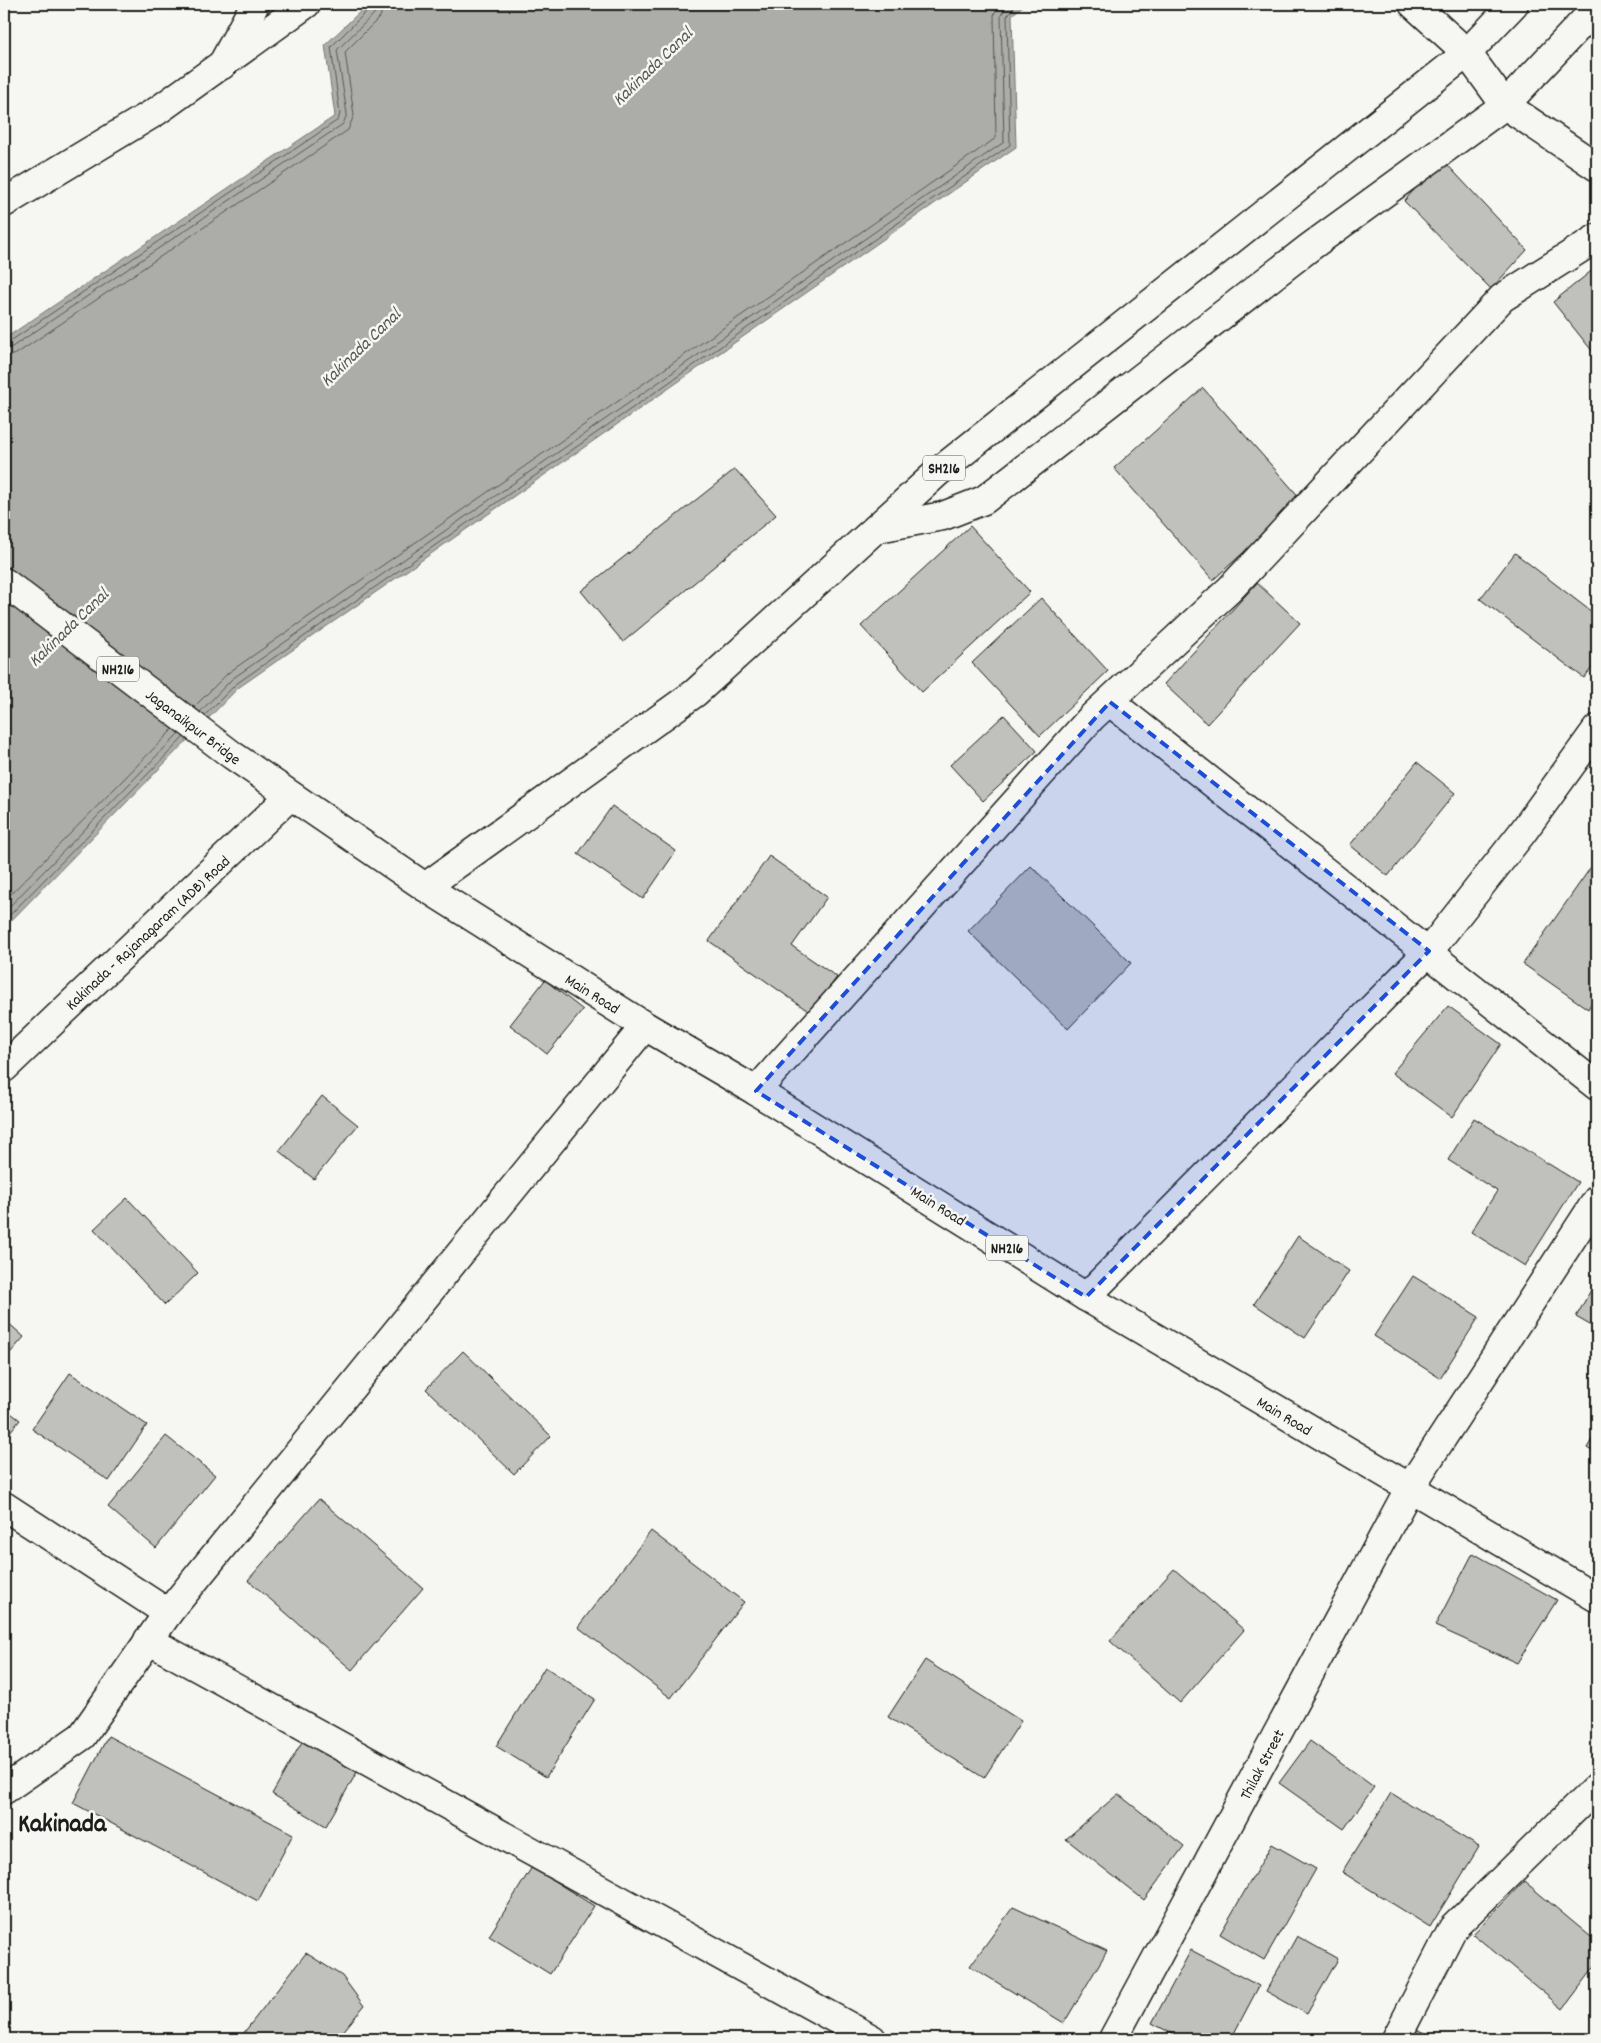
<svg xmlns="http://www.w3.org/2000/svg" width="1601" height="2043" font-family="Dekko,sans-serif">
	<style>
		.water { fill: #acaca9; stroke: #727271 }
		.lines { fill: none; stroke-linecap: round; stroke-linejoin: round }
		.shore { stroke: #565654; stroke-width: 1 }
		.building { fill: #c0c0bd; stroke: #1c1c1c }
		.minor-casing { stroke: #1c1c1c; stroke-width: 31 }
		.tertiary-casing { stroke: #1c1c1c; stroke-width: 31 }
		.primary-casing { stroke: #1c1c1c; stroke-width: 31 }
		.trunk-casing { stroke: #1c1c1c; stroke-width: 31 }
		.minor { stroke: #f6f6f2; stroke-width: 28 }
		.tertiary { stroke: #f6f6f2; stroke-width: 28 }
		.primary { stroke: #f6f6f2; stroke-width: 28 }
		.trunk { stroke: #f6f6f2; stroke-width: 28 }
		.marked { fill: #1d4ed8; fill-opacity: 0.2; stroke: #1d4ed8; stroke-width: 4; stroke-dasharray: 10 6; stroke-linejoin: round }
		.labels { text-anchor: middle; stroke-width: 5; stroke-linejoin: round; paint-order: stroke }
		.shield { fill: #f6f6f2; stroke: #5d5d5c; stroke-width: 1 }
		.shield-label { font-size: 15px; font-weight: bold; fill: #1c1c1c }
		.street-label { font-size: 16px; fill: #1c1c1c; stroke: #f6f6f2 }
		.water-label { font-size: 18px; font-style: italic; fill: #565654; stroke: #f6f6f2 }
		.town-label { font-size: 26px; font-weight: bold; fill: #1c1c1c; stroke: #f6f6f2 }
	</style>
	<rect width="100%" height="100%" fill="#f6f6f2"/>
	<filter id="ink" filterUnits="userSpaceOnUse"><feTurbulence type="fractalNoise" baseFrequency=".02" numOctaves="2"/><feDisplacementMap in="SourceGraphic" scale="10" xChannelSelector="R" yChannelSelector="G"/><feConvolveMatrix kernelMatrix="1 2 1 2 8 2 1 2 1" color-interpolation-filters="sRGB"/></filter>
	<g filter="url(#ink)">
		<polygon class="water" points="368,4 1025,4 1012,15 1016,147 238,688 4,928 4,339 335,116 325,45"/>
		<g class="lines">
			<g class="shore">
				<polyline points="4,343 9,342 338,120 340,114 331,47 369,9 371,4"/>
				<polyline points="4,350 12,347 343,124 347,114 337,50 374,14 377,4"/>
				<polyline points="4,357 16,354 348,130 354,115 345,52 380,17 384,4"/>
				<polyline points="194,707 228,673 996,138 994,15 998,4"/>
				<polyline points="200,712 232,679 1004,142 1001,15 1008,4"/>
				<polyline points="205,715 236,684 1010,145 1007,16 1017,4"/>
				<polyline points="4,901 173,729"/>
				<polyline points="4,912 179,733"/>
				<polyline points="4,921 184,737"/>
			</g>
		</g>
		<g class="building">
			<polygon points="1442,159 1527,250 1491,289 1404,201"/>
			<polygon points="1595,268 1597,271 1597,357 1553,302"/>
			<polygon points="1203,388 1302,500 1213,580 1114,468"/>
			<polygon points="735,469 776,515 623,642 581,591"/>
			<polygon points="970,526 1030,592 922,692 861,626"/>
			<polygon points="1515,553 1597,616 1597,661 1584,678 1480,599"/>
			<polygon points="1257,583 1300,623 1207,724 1164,684"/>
			<polygon points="1041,598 1108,671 1040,736 972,663"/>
			<polygon points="1004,715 1037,751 983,801 950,765"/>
			<polygon points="1417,762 1455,793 1388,876 1350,845"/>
			<polygon points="612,806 676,851 643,899 578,854"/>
			<polygon points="769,856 827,897 792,946 837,977 811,1013 709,941"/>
			<polygon points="1031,866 1131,963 1068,1029 968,931"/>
			<polygon points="1591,867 1597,871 1597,993 1588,1009 1523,964"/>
			<polygon points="545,980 583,1010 547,1054 510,1025"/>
			<polygon points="1448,1006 1501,1044 1452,1117 1392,1073"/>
			<polygon points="322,1096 358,1125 314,1179 279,1151"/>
			<polygon points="1474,1118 1578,1182 1525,1266 1471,1232 1497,1191 1448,1160"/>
			<polygon points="127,1198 198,1273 165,1305 94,1229"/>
			<polygon points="1298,1236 1349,1271 1305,1338 1254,1304"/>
			<polygon points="1413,1276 1479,1317 1440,1378 1374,1336"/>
			<polygon points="1597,1279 1597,1329 1576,1317"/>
			<polygon points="4,1319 24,1337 4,1360"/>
			<polygon points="463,1351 551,1436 514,1474 426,1389"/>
			<polygon points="70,1373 147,1425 109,1481 32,1429"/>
			<polygon points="4,1408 20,1420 4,1439"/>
			<polygon points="1597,1431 1597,1454 1587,1448"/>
			<polygon points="166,1436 215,1475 156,1548 108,1507"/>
			<polygon points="319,1499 423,1588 352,1670 248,1580"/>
			<polygon points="651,1531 744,1602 671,1698 578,1627"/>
			<polygon points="1473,1553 1557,1600 1517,1663 1435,1626"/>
			<polygon points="1174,1569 1244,1630 1180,1703 1110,1641"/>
			<polygon points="925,1660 1021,1721 984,1778 888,1717"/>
			<polygon points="545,1667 595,1699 546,1777 496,1746"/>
			<polygon points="307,1733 361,1765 326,1826 272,1794"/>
			<polygon points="108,1736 293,1834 258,1901 73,1803"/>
			<polygon points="1310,1741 1374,1787 1344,1829 1279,1783"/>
			<polygon points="1391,1793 1479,1847 1430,1927 1342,1872"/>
			<polygon points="1118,1794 1184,1846 1144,1900 1066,1839"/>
			<polygon points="1272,1844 1316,1869 1264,1960 1220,1934"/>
			<polygon points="532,1867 594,1906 550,1974 489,1936"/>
			<polygon points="1524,1881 1597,1942 1597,1964 1563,2009 1473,1934"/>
			<polygon points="1013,1907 1107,1951 1064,2023 970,1966"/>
			<polygon points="1297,1936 1338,1959 1307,2014 1266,1991"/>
			<polygon points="1191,1950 1259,1986 1231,2039 1182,2039 1152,2023"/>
			<polygon points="306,1953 342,1976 364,2006 337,2039 239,2039"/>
			<polygon points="1416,2029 1437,2039 1410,2039"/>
		</g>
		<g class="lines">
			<defs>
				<g id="minor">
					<polyline points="222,65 255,4"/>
					<polyline points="878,528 943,516 984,500 1310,247 1505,105 1597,7"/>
					<polyline points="1110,702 1597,1086"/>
					<polyline points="756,1091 1092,717 1230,589 1502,298 1597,238"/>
					<polyline points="1086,1297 1429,951 1522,833 1597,729"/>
					<polyline points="1409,1489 1597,1200"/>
					<polyline points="4,1506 168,1613"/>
					<polyline points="148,1640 872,2039"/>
					<polyline points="1396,2039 1453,1928 1597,1787"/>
				</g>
				<g id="tertiary">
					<polyline points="1505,105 1597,167"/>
					<polyline points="4,203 157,111 306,4"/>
					<polyline points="4,1790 82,1736 168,1613 645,1026"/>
					<polyline points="1113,2039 1409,1489"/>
				</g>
				<g id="primary">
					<polyline points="1413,4 1467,53 1505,105"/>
					<polyline points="425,887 695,693 938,472 1467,53 1514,4"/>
					<polyline points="4,1068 290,796"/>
				</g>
				<polyline id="trunk" points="4,582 232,755 425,887 645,1026 756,1091 1086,1297 1597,1598"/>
			</defs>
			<use href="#minor" class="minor-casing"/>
			<use href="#tertiary" class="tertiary-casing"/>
			<use href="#primary" class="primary-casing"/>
			<use href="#trunk" class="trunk-casing"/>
			<use href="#minor" class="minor"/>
			<use href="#tertiary" class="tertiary"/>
			<use href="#primary" class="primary"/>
			<use href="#trunk" class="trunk"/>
		</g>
	</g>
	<path class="marked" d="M1110,702L1429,951L1086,1297L756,1091Z"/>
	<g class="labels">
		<g class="shield">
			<rect x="923" y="455.5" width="42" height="25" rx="4"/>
			<rect x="97" y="656.5" width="42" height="25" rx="4"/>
			<rect x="986" y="1235.5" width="42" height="25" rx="4"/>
		</g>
		<g class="shield-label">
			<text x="944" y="473">SH216</text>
			<text x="118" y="674">NH216</text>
			<text x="1007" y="1253">NH216</text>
		</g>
		<g class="street-label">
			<text transform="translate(194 726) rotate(37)" y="6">Jaganaikpur Bridge</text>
			<text transform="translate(147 932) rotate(-43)" y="6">Kakinada - Rajanagaram (ADB) Road</text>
			<text transform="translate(593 993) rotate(32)" y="6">Main Road</text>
			<text transform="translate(939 1205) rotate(32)" y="6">Main Road</text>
			<text transform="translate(1285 1415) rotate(31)" y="6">Main Road</text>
			<text transform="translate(1261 1764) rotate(-62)" y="6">Thilak Street</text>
		</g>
		<g class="water-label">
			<text transform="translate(652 66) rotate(-44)" y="6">Kakinada Canal</text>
			<text transform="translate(360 347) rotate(-44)" y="6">Kakinada Canal</text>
			<text transform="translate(68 627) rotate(-44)" y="6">Kakinada Canal</text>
		</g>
		<g class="town-label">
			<text x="62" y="1831">Kakinada</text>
		</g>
	</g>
	<rect width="1601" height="2043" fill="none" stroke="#f6f6f2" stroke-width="20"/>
	<rect x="10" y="10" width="1581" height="2023" fill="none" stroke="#1c1c1c" stroke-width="2" filter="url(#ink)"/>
</svg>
